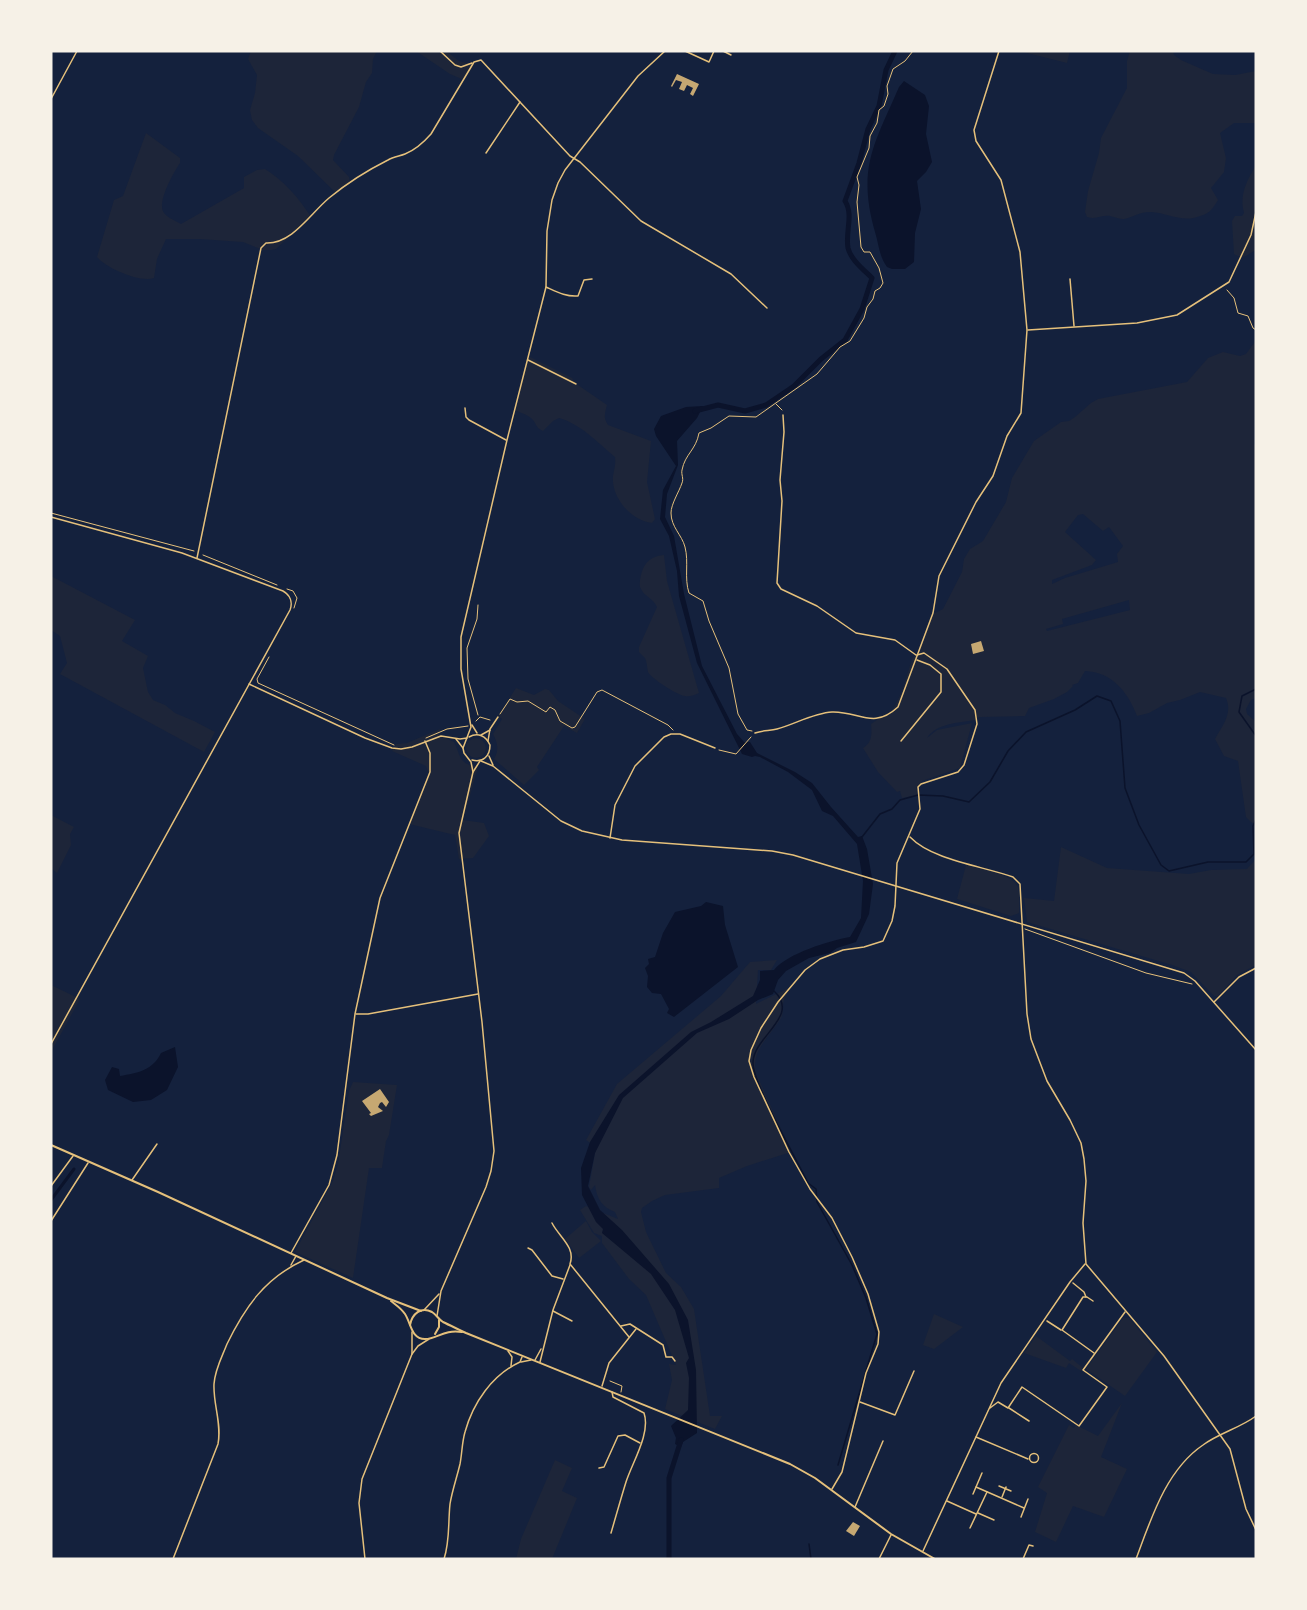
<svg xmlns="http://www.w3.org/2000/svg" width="1307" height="1610" font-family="'Work Sans',sans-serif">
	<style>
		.green { fill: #1d2539; fill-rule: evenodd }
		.water { fill: #0b132b }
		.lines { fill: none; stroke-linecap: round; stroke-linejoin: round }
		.stream { stroke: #0b132b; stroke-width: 1.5 }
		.canal { stroke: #0b132b; stroke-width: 3 }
		.river { stroke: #0b132b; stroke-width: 5 }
		.building { fill: #c6a872 }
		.path { stroke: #e5c07b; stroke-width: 1 }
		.service { stroke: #e5c07b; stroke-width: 1 }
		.minor { stroke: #e5c07b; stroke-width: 1.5 }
		.tertiary { stroke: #e5c07b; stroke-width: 1.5 }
		.secondary { stroke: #e5c07b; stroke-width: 1.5 }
		.primary { stroke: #e5c07b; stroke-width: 2 }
	</style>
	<rect width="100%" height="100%" fill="#14213d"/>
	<g class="green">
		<polygon points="251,51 377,51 373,59 372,73 366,82 359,107 334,155 333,160 349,177 350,183 336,193 298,156 258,128 252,120 250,110 255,93 257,75 248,59"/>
		<polygon points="416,51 446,51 459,61 474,65 464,80 450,74"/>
		<polygon points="1019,51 1070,51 1067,63"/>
		<path d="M1130,51H1173L1174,55L1181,60L1213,74L1235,75L1256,71V123H1234L1220,133L1226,158L1224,172L1211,188L1218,200C1212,210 1209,214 1197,217C1181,222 1167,213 1151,212C1138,212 1134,217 1124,219C1119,219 1115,217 1110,216C1101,215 1096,220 1087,217L1085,212L1088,191L1099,153L1101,138L1127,88V61Z"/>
		<path d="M146,133L180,158V163C174,172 156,203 164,213C168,218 176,221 181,224L244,188V177L257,170L265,169C283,180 299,198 311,217L276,249L271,250H263L243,242L199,239H166L157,259L154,278C140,283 106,268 97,257L114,200L123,196Z"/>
		<path d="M1256,165V250C1247,254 1245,261 1234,254L1232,221L1235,216H1242L1244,213C1239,194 1247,181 1256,165Z"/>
		<path d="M1256,336L1254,444L1256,446V698L1251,700L1246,709L1247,714L1256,722V825L1251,822L1246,817L1238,761L1224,756L1215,739C1222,726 1233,714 1226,698L1200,692L1180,700L1167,703L1149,713L1137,716C1128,692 1112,672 1085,671L1078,683L1072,685L1073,686L1067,692L1054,699L1029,708L1025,716L980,717L975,718V720C958,723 937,723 927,738L937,730L972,723L960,768L922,781V786L916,787L917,795L902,798L900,791L897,792L878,772L863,748C872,743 872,734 871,724L893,709L902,692L912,659L919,650L931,615L943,609L962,572L964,559L970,549L983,541L1006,502L1012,478L1034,441L1061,422L1069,421L1075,417L1091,403L1098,399L1187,382L1208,358L1223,352L1240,356L1246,354L1254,343ZM1083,514L1103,531L1109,527L1123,546L1117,554L1118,562L1065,578L1052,584V580L1092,565L1096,560L1065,532L1078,515ZM1129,600L1130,610L1047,631L1046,629L1063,624L1062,619Z"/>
		<path d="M528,356L572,378L575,383L607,405C605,413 603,418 608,425L651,441L647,482L655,519L652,523C630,520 611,497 613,476C614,469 616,465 615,457C598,443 581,424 559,418L553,421L543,431C536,428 537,425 533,420C529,415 521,413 515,410Z"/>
		<path d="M664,555L667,581L699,693C694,695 690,697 685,696C677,695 652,679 648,672C647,668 647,662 645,658L639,652V647L657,607C653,598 645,597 641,589C639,585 640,584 640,580C642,565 649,556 664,555Z"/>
		<polygon points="51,576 135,620 122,641 148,656 143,668 148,692 153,700 165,705 175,713 194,721 215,732 204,752 60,674 67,663 60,636 51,630"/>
		<path d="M516,688L534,695L545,689L549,690L558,701L585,719L577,733L564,726L537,767L539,770L524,785L494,759C499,751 498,743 493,734L502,719L498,716Z"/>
		<path d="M440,729L439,735L454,742C461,756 458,764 478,767L463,820L484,823L489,836L473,858L459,859L455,835L409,824L429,774L426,766L392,751L396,744L407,743Z"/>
		<circle cx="476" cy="748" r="10"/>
		<polygon points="51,815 74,827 70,834 71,845 57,873 51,868"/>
		<polygon points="1061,847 1107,868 1189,874 1211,870 1247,869 1256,859 1256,965 1237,975 1218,996 1214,996 1191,972 1172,965 1027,922 1024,898 1054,901"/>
		<path d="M966,865C979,869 1015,874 1018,888C1020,896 1019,906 1019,913L1011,916L957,899Z"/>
		<path d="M777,960L771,970H758L756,1004L791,987C789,991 785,996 784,1000C782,1006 784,1013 781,1018C770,1037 751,1049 756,1073L791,1152L747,1166L719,1178V1188L665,1195L652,1201L642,1208L641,1212L646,1232L666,1273L681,1287L694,1309L710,1416H722L715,1429L665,1409L672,1380L669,1364L676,1365L646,1295L629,1279L602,1243V1236L594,1233L580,1210L586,1206L618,1219L615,1212C602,1207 597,1199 595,1185L591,1190L589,1187L596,1147L586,1140L617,1084L721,996L750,962Z"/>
		<polygon points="51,985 80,999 51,1052"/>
		<polygon points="353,1082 397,1085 389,1135 386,1141 382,1168 369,1168 353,1278 295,1252 333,1181 338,1164 349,1091"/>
		<polygon points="586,1221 592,1232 601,1241 579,1258 565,1239"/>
		<polygon points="934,1314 963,1327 934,1349 923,1345"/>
		<polygon points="1123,1318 1129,1318 1157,1352 1125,1396 1086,1369"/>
		<polygon points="1036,1336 1070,1361 1072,1359 1083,1368 1081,1371 1069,1363 1066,1368 1024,1353"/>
		<polygon points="1122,1403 1101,1457 1127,1469 1104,1517 1073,1506 1056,1542 1035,1532 1047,1493 1038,1487 1069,1425 1074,1428 1076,1425 1098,1436"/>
		<polygon points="555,1460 572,1468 562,1491 577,1498 552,1559 516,1559 521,1539"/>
	</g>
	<g class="water">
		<path d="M904,81L925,95L929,106L926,134L932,162L926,172L917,181L921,209L915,233L914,262L905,269H892L887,267C879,256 879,245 875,232C857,168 874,145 899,87Z"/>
		<path d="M703,406L697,418L677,441L678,465L667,494L665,517L674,536L684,594L702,666L737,734L744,742H750L757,753L795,772L812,783L831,807L858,837L862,836L867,849L873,884L869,914L856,942L837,948L830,953L809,958L786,971L778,980L773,994L758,1000L729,1019L697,1033L623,1098L595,1153L588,1186L600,1210L622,1230L669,1284L688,1320L696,1370L697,1433L683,1442L681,1447L675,1444L676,1438L671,1426L688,1410L689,1378L686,1363L689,1358L675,1310L651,1274L602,1233L603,1229L596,1222L582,1195L581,1168L590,1142L619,1095L691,1032L711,1022L753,996L760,980V971L774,970C788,953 829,941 850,937L861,918L863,881L857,844L833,816L822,811L812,790L788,772L760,757L755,756L752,757L742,754L697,663L679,596L677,571L669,536L660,519L663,490L676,466L656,436L654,429L661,416L686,407Z"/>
		<polygon points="706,902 723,906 725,925 738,967 674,1017 667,1013 669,1009 661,994 652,993 647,987 648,976 645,968 649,964 648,959 655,957 663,933 675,912 701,906"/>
		<path d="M175,1047L178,1067L167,1090L151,1100L133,1102L108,1090L105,1080L112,1067L119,1069L120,1076C138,1073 153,1070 161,1053Z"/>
	</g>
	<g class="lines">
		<g class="stream">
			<polyline points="1256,689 1242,696 1239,712 1256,736"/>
			<polyline points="862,837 880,814 892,809 900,800 918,795 943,796 969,802 990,782 1008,751 1026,732 1075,710 1097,696 1111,701 1120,721 1125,788 1139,825 1161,865 1169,871 1208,862 1246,862 1254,854 1253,826 1256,819"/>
			<path d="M774,991C801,1016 754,1036 753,1062C752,1082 797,1160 808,1183L816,1189L817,1202L852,1265L866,1298L877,1334L838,1465"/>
			<polyline points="809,1544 811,1559"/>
		</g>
		<polyline class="canal" points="51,1200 74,1169"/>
		<g class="river">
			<path d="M695,411L718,405L745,411L766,405L794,386L821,359L845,340L862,309L872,278C864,270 851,260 848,248C845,232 854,215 845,201L859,163L868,129L879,106L886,70L895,51"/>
			<polyline points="669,1559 669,1478 681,1440"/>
		</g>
	</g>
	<g class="building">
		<polygon points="677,74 699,84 693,96 690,94 693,88 687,85 684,91 679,89 682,82 676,80 672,87 671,86"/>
		<polygon points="981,641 984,651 973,654 971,644"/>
		<polygon points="380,1089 389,1102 386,1107 382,1102 380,1103 378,1107 383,1111 371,1116 369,1114 371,1113 362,1101"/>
		<polygon points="853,1522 860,1526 854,1536 846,1531"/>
	</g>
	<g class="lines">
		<g class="path">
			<polyline points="1227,290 1234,298 1238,313 1248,316 1253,328 1256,330"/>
			<polyline points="776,404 782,410"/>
			<polyline points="51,513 194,551"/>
			<polyline points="203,555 277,585"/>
			<polyline points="287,589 293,591 297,598 294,608"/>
			<polyline points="478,605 477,619 467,648 468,679 478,715"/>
			<polyline points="269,657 257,679 258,683 394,745"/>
			<polyline points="500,714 510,699 517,702 528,701 546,712 550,707 555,710 560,721 572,728 575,727 597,692 602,690 668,725 673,730"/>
			<polyline points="476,721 480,717 490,720"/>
			<path d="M752,731L747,730L738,714L729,668L709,621L703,601L689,593C684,578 689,562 685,547C682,535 671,527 671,513C671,504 679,492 682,483C684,478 681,475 682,470C685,454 696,450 699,433L711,428L729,416L756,417L817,374L840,347L850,341L864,318L867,307L873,299L875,291L880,288L883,283L879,268L870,252H864L861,247L857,202L859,185L857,177L869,148L870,136L877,123L879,110L884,106L888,94L887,86L893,69L905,61L913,51"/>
			<polyline points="426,738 447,729 468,726"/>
			<polyline points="719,750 736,754 751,737"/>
			<polyline points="1025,929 1146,973 1192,984"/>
		</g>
		<polyline class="service" points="610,1381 622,1386 621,1392"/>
		<g class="minor">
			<polyline points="440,51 455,65 461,67 472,63"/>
			<polyline points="685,51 709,62 714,51"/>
			<polyline points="723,51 731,55"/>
			<polyline points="51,99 77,51"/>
			<polyline points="486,153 520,102"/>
			<polyline points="1070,279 1074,326"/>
			<path d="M546,287C557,292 566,297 578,296L584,280L592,279"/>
			<polyline points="1028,330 1137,323 1177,315 1229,282 1251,235 1256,212"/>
			<polyline points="528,360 576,384"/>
			<polyline points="465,408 466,417 469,420 506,440"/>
			<polyline points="783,415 784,432 780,480 782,501 777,583 781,589 817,606 856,633 895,640 916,655"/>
			<path d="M51,517L182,553L283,591C290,595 293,602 290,610L51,1044"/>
			<path d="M197,558L261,248L266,243C292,244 310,214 329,198C346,184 368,170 388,160C393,157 400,156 405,154C415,150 424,142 431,134L474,62L481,60L570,156L580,162L641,221L731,274L767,308"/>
			<polyline points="249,684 365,738 392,748 401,749 412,747 441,736 460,739 467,738"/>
			<path d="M755,733C763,730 770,731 777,729C795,724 814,713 832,712C859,711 873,730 898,707L933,613L939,576L976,502L993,476L1007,436L1021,413L1027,330L1020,252L1001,180L976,141L974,130L999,51"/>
			<polyline points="481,735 490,730"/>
			<polyline points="456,739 463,748"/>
			<polyline points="488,741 490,729 498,717"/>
			<polyline points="901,741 941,692 941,674 930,665 917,660"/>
			<path d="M910,837C932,860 982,866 1013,877L1020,884L1027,1014L1031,1039L1047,1081L1070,1120L1081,1143L1084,1159L1086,1181L1083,1223L1086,1264L1164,1356L1230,1449L1246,1509L1256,1530"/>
			<polyline points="610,838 615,805 635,766 664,737 671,734 680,734 715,748"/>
			<polyline points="1214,1002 1239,977 1256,968"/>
			<polyline points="356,1014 368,1014 478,994"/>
			<polyline points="132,1180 157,1144"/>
			<polyline points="51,1186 73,1156"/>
			<polyline points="51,1221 88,1163"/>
			<path d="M552,1223C559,1237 576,1247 570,1264L629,1337"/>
			<polyline points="528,1248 532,1250 552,1276 563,1279"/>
			<polyline points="291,1253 329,1185 337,1155 355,1014 380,898 430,772 430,753 425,741"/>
			<polyline points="291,1265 296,1256"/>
			<polyline points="1073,1283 1084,1292 1086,1297"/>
			<polyline points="1093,1301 1087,1297 1083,1297 1062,1330 1094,1353"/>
			<polyline points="553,1311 572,1321"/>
			<polyline points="1047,1321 1061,1330"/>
			<polyline points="621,1326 630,1324 663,1345 666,1357 672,1357 675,1361"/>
			<polyline points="508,1351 512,1357 511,1366"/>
			<polyline points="535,1360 541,1349"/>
			<polyline points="521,1362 531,1360"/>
			<polyline points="540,1362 553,1310 570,1265"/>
			<polyline points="602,1386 609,1363 636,1329"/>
			<polyline points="860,1402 895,1415 914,1371"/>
			<polyline points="990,1408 998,1402 1008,1408 1022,1387 1079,1426 1107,1387 1083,1370 1125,1312"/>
			<polyline points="1009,1408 1029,1421"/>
			<polyline points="976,1437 1028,1459"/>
			<circle cx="1034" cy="1458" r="4.5"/>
			<polyline points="599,1468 604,1467 618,1436 625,1435 640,1443"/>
			<polyline points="999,1486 1011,1491"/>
			<polyline points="976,1487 1024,1508"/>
			<polyline points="832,1489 842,1472 866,1373 878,1344 879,1332 868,1294 852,1257 832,1218 810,1189 789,1152 754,1077 749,1061 751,1050 761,1028 778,1002 805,970 820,959 843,950 864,947 883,941 892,921 895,906 897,863 920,809 918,787 921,784 958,772 964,765 977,724 975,710 947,669 924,653 917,655"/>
			<polyline points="973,1494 982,1473"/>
			<polyline points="1002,1497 1006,1487"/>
			<polyline points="947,1501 976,1514"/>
			<polyline points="855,1507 883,1441"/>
			<polyline points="978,1513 994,1520"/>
			<polyline points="1021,1517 1028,1499"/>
			<polyline points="970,1528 987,1492"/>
			<path d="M611,1533C616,1516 621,1498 626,1482C632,1463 651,1433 644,1413L613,1397L612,1392"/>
			<polyline points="923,1551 1001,1383 1070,1282 1085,1264"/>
			<path d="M173,1559L218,1444C222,1424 213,1404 214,1384C215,1369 222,1357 227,1344C245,1307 265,1278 304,1260"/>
			<path d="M444,1559C450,1541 448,1523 450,1504C452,1491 457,1477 460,1464C462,1454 462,1442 465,1432C473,1403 492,1375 520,1362L522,1357"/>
			<polyline points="879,1559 891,1535"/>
			<polyline points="1023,1559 1029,1545 1033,1546"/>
		</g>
		<path class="tertiary" d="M1136,1559C1151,1519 1166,1470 1203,1445C1219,1433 1240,1428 1256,1416"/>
		<g class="secondary">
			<polyline points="472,725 477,733"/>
			<path d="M469,737C478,732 486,736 490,745C490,756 483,763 472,760"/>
			<polyline points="489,756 493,765"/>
			<polyline points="481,761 493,766 561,821 582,831 622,840 772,851 793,855 1184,973 1195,981 1256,1050"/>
			<polyline points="473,772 471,762 464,753 463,748 471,727 461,669 461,637 507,440 546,287 547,231 552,200 558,183 565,170 638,76 665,51"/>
			<polyline points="424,1310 439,1294"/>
			<polyline points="437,1316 441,1291 486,1187 491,1171 494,1151 482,1022 459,833 473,772 480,761"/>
			<polyline points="412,1354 418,1346 429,1339"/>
			<polyline points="365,1559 359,1503 362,1479 412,1354 412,1332"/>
		</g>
		<g class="primary">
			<polyline points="51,1145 158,1192 387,1298 421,1311"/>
			<path d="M391,1301C396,1305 401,1308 405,1314C411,1323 411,1339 425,1339C437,1339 444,1329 462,1332"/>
			<path d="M410,1325C412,1314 421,1306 432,1312C437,1315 438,1319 443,1322C451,1326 458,1329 466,1333L790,1464L815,1478L891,1534L935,1559"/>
			<polyline points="435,1334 439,1327 439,1320"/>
		</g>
	</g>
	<rect width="1307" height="1610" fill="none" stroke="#f6f1e7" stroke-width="105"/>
</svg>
